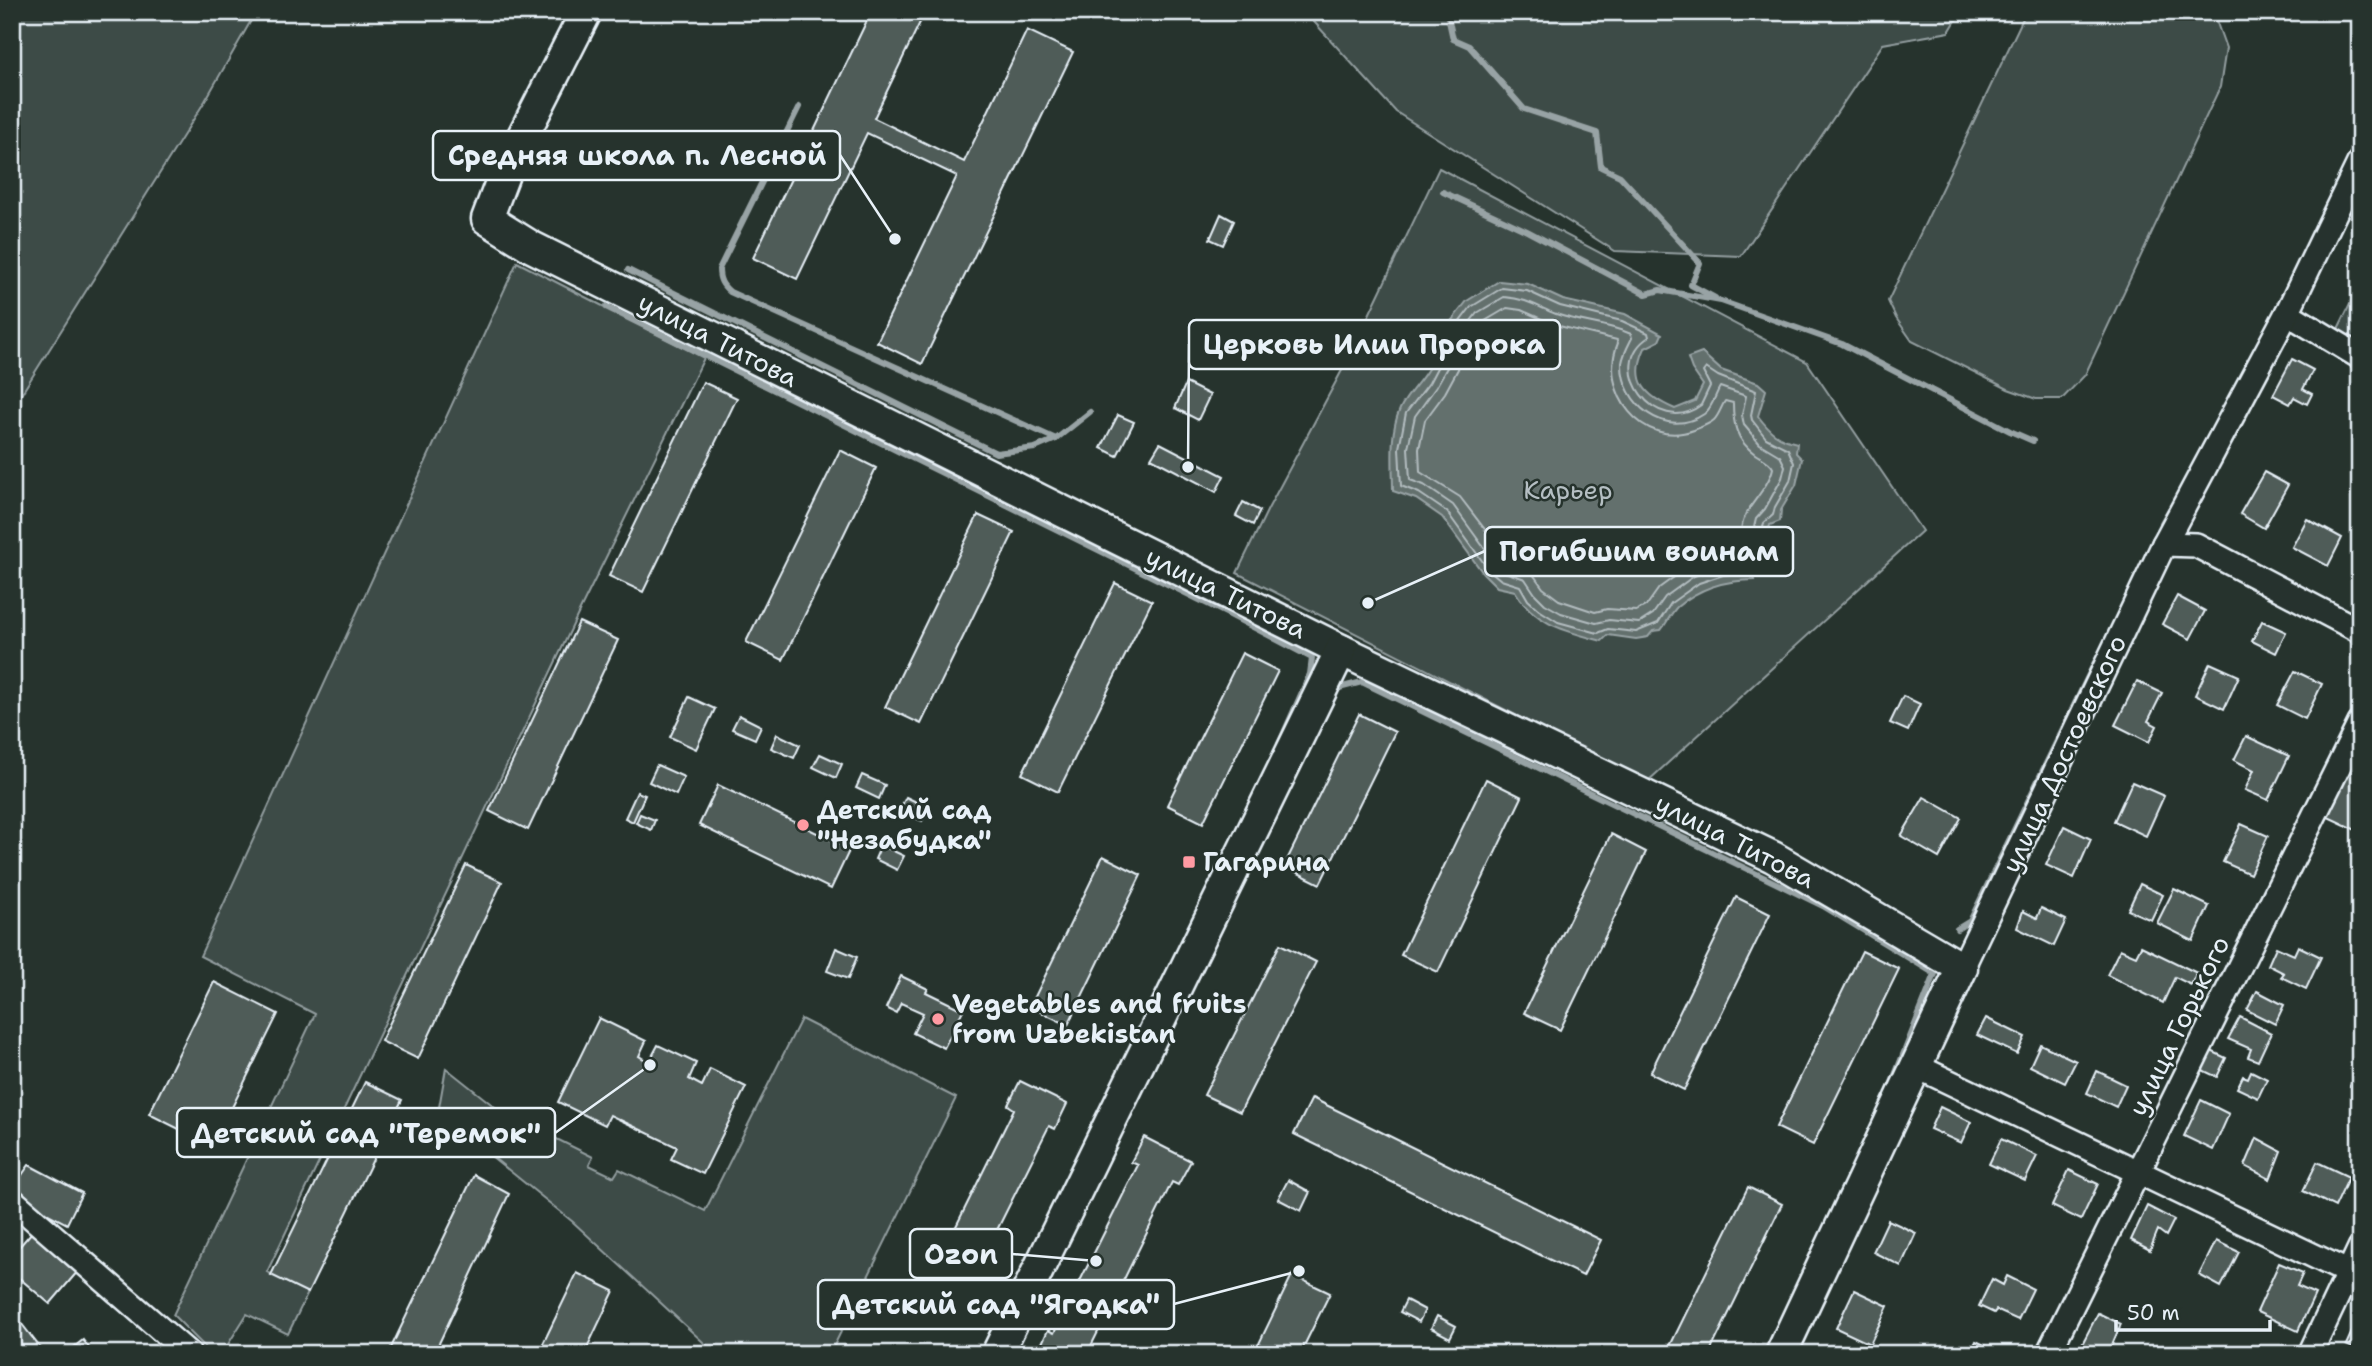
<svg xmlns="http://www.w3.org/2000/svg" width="2372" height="1366" font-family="'Shantell Sans',sans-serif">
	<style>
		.green { fill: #3e4b47; stroke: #939ea0; stroke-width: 2 }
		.water { fill: #636f6d; stroke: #98a3a5; stroke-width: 2 }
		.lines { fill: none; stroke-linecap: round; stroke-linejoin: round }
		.shore { stroke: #b3bdc0; stroke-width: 2 }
		.stream { stroke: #98a3a5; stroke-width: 6 }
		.building { fill: #505c59; stroke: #e8f1f8; stroke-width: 2 }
		.minor-casing { stroke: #e8f1f8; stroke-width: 28 }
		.tertiary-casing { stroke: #e8f1f8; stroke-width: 35 }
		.minor { stroke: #26332d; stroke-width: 23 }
		.tertiary { stroke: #26332d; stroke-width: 30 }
		.poi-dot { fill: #ff9aa2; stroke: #26332d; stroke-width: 2.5 }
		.labels { text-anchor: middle; stroke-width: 5; stroke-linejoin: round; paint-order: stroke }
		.street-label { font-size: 26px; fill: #e8f1f8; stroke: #26332d }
		.park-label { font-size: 26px; fill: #b5bfc3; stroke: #26332d }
		.poi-label { font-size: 26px; font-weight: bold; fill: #e8f1f8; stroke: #26332d; text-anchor: start }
		.leader { fill: none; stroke: #e8f1f8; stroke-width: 2.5 }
		.callout-dot { fill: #e8f1f8; stroke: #26332d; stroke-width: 2.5 }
		.callout { fill: #26332d; stroke: #e8f1f8; stroke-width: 2.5 }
		.callout-label { font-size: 28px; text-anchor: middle; font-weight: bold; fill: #e8f1f8 }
	</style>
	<rect width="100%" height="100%" fill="#26332d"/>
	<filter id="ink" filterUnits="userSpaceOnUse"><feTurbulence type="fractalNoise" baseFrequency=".0143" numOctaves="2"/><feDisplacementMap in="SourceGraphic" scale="14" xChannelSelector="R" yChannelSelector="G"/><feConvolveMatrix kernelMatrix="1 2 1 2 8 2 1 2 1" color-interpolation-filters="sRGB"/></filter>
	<g filter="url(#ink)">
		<g class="green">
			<polygon points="12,12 256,12 205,101 12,409"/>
			<polygon points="1305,12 1961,12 1949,32 1883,44 1741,256 1615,251 1396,112"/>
			<polygon points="2026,12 2213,12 2226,48 2220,87 2085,375 2062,399 2036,399 2008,389 1912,341 1896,318 1888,301"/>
			<polygon points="1439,168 1807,362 1922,531 1647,782 1237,573 1268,509 1348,359"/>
			<polygon points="517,262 704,358 580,610 267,1272 308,1293 288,1334 247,1314 222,1354 212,1354 173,1315 315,1014 200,956"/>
			<polygon points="2360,284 2360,338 2335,335"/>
			<polygon points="801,1019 956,1098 830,1354 716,1354 573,1222 438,1113 446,1068 500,1111 593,1157 589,1165 614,1177 619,1169 705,1211"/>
		</g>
		<path class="water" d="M1499,281L1528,284L1563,300L1625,314L1662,334L1659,341L1645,348C1630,381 1645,396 1675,409L1695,401L1703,385L1692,369L1688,358L1702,353L1721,370L1758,383L1766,390L1758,416C1770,432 1778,439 1797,443L1796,453L1802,459L1796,485L1781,510L1780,521L1770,525L1764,550L1765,559L1753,568L1755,580C1727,580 1699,588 1677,607C1671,613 1667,623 1661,630L1653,631L1648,637L1636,639L1608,635L1602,641C1566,631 1535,625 1515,591L1497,587L1483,573L1442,517L1416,499L1393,491C1393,465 1389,434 1400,409C1411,385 1436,372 1434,343L1467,301Z"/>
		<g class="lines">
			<g class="shore">
				<path d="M1502,288L1527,291L1560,306L1622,321L1648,333L1649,337C1603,366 1656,439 1701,405L1710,386L1703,372L1706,368L1718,376L1756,391L1751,415L1752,420L1766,438L1788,449L1794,463L1790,481L1775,507L1773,515L1764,523L1757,556L1748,564L1745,572L1723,575L1699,583L1671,603L1658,623L1636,632L1608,629L1598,633L1558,622L1539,610L1528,600L1520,586L1501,580L1488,569L1447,512L1419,493L1401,486L1399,448L1406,413L1429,383L1441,360L1442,345L1471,307Z"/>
				<path d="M1504,297C1527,299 1536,306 1556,314C1581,323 1607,323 1631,334L1632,338C1628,346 1623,355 1622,363C1621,404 1666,440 1704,414C1712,409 1715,395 1720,387L1746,396L1742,415L1744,425L1760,444L1780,456L1785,466L1782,478L1765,509L1756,519L1748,552L1737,565L1720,567L1694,576L1665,597L1653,614L1639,623L1609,620L1596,623L1561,613L1545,604L1535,594L1525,579L1505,572L1495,563L1453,505L1424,485L1410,480L1408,448L1415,416L1436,387L1449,364L1451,347L1477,313Z"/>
				<path d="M1507,308L1521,310L1555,325L1617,340L1618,343C1598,391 1642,449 1694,430C1701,427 1708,425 1714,420C1719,415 1721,407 1725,401L1733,403C1733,424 1736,440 1755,454C1762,459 1769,460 1773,468C1770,483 1755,499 1747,512C1739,526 1742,540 1731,555L1717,557L1688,567L1659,588L1647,605L1636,611L1607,609L1595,612L1559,600L1543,588L1530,570L1510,562L1460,497L1420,472L1419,449L1425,420L1445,393L1458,369L1462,350L1485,321Z"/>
			</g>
			<g class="stream">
				<polyline points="1447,12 1453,39 1469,46 1524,109 1597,133 1601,167 1620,176 1700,263 1691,285 1715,298"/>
				<path d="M799,107L719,269C719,280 722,285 730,292L1056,439"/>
				<polyline points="1443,192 1527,231 1646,294 1660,290 1721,301 1842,344 2010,431 2033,441"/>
				<polyline points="628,270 996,453 1035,448 1056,439 1090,412"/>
				<polyline points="606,307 1230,615 1312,658 1310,674 1279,744"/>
				<polyline points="2162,523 2170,509"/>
				<polyline points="1339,688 1362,682 1823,906 1935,974 1889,1090"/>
				<polyline points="1957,929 1970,921 2095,662"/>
			</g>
		</g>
		<g class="building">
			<polygon points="871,12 925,12 874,118 964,162 1027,30 1073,52 922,364 877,342 957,176 867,133 797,279 753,258"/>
			<polygon points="1221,214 1234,221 1223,245 1210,239"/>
			<polygon points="2292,359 2313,370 2303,389 2312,394 2307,404 2294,397 2290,404 2273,395"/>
			<polygon points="703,382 737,398 643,592 609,576"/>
			<polygon points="1186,383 1210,395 1198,420 1175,408"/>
			<polygon points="1118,415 1134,422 1117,456 1101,448"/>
			<polygon points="1160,443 1224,476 1216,492 1151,458"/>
			<polygon points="840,450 876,468 783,660 746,642"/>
			<polygon points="2264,472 2288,485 2264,528 2240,514"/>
			<polygon points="1243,502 1260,511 1253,525 1236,516"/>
			<polygon points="978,515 1014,532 921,724 885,707"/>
			<polygon points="2307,519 2342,538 2328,566 2292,547"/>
			<polygon points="1115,583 1152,601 1058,792 1022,774"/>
			<polygon points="2177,596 2205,611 2190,639 2162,624"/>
			<polygon points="2262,621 2286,632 2276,653 2252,641"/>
			<polygon points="579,622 618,640 528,830 489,811"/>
			<polygon points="1242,653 1278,671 1203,823 1167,805"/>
			<polygon points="2210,663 2239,676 2224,709 2195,695"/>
			<polygon points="2295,671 2322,684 2305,719 2277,705"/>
			<polygon points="2137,681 2162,693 2148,721 2157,726 2149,742 2115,725"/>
			<polygon points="1903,696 1920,704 1908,731 1890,723"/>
			<polygon points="689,697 715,709 696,749 670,737"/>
			<polygon points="1359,714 1395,732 1320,884 1284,866"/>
			<polygon points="739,715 761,726 755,739 732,729"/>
			<polygon points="777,734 800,745 794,758 771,748"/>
			<polygon points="2246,736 2289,756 2268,800 2245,790 2254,770 2234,760"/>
			<polygon points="820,754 842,764 836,778 813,767"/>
			<polygon points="657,765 684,777 676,795 649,782"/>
			<polygon points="2350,767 2360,771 2360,832 2326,816"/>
			<polygon points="862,775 885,785 879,799 856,788"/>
			<polygon points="1486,779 1522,797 1438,972 1401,955"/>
			<polygon points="2132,782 2164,796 2146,836 2114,821"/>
			<polygon points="718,785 850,849 831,889 699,825"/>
			<polygon points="637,792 645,795 633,822 625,818"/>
			<polygon points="906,797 929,808 922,821 899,811"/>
			<polygon points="1924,797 1961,818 1939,858 1901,836"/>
			<polygon points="640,814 655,820 651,830 636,823"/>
			<polygon points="2241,824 2268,836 2250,874 2223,862"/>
			<polygon points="2064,826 2091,839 2074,878 2046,865"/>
			<polygon points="1611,834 1646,852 1560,1030 1524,1013"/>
			<polygon points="881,845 904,856 897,870 875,859"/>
			<polygon points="1103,856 1141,875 1068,1025 1030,1007"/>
			<polygon points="466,865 502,882 418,1059 381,1041"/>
			<polygon points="2140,884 2163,895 2151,920 2128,910"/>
			<polygon points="2174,889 2209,906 2193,941 2157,923"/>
			<polygon points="1736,897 1770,914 1684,1090 1650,1073"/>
			<polygon points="2041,908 2066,920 2054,946 2017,928 2023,911 2037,918"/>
			<polygon points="1280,944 1316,962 1240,1112 1204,1095"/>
			<polygon points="2141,946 2197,973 2191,985 2175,977 2163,1003 2107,975 2120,949 2136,956"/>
			<polygon points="2298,946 2321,957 2306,989 2281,977 2284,973 2268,965 2276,947 2294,955"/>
			<polygon points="836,948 857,957 848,979 827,971"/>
			<polygon points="1862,951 1899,969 1813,1145 1776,1127"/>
			<polygon points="901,976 928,989 926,992 963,1010 944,1048 913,1033 923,1013 901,1003 896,1013 886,1008"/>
			<polygon points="214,982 278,1014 213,1146 149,1114"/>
			<polygon points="2257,991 2284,1005 2275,1024 2247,1010"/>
			<polygon points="2240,1017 2271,1033 2258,1061 2248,1057 2251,1049 2228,1039"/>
			<polygon points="599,1018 646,1041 639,1056 649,1062 658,1045 696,1063 689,1079 702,1086 710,1069 746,1087 703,1174 671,1159 677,1147 610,1115 605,1125 558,1102"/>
			<polygon points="1986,1018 2025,1037 2017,1054 1977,1035"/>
			<polygon points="2040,1044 2076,1061 2065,1083 2030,1066"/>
			<polygon points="2207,1049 2226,1058 2217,1077 2198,1068"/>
			<polygon points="2360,1065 2360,1091 2350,1086"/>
			<polygon points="2097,1071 2126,1085 2116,1107 2087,1093"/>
			<polygon points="2251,1071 2267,1079 2258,1098 2237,1088 2243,1076 2248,1078"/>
			<polygon points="1020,1081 1067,1104 1055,1129 1049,1126 965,1294 972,1297 959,1323 912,1300 925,1274 931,1277 1014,1109 1008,1105"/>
			<polygon points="365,1082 402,1100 308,1293 271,1275"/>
			<polygon points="1312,1098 1601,1240 1583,1276 1294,1134"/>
			<polygon points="2201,1100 2229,1114 2213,1150 2184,1136"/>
			<polygon points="1940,1107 1971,1122 1961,1143 1930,1129"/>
			<polygon points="1144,1137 1191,1161 1178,1185 1172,1182 1089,1350 1095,1353 1037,1354 1048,1330 1054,1333 1138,1165 1131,1162"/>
			<polygon points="2257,1138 2281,1151 2270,1179 2245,1166"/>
			<polygon points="2001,1139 2037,1156 2025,1181 1989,1164"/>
			<polygon points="2317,1162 2349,1177 2335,1207 2303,1191"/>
			<polygon points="29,1165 82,1193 67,1224 29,1204 12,1189"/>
			<polygon points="2069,1170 2098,1184 2081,1220 2052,1206"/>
			<polygon points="474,1175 509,1194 434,1354 388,1354"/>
			<polygon points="1288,1180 1310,1192 1301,1211 1278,1199"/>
			<polygon points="1748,1187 1782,1204 1709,1354 1666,1354"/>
			<polygon points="2147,1206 2174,1220 2166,1236 2158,1230 2150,1250 2131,1240"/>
			<polygon points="1888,1220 1916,1233 1901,1266 1873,1252"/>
			<polygon points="32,1232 78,1271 50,1304 12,1272 12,1255"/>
			<polygon points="2216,1241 2239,1252 2221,1287 2199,1275"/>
			<polygon points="2279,1263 2303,1273 2297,1286 2315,1294 2298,1331 2257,1312"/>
			<polygon points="577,1273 614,1291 584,1354 538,1354"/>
			<polygon points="1292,1275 1330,1293 1300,1354 1254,1354"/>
			<polygon points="2007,1276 2033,1289 2018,1320 1996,1310 1994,1313 1979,1306 1992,1279 2003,1285"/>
			<polygon points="1854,1290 1888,1306 1870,1344 1836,1328"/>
			<polygon points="1406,1300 1425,1310 1419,1322 1400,1312"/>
			<polygon points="2098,1313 2121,1324 2108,1354 2102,1354 2082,1344"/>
			<polygon points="2360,1314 2360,1351 2346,1345"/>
			<polygon points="1437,1316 1456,1326 1450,1338 1431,1328"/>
			<polygon points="18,1319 45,1354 12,1354 12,1323"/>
			<polygon points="83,1340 94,1354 65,1354"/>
			<polygon points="1976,1341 2003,1354 1970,1354"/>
		</g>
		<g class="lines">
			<defs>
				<g id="minor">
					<polyline points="2287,313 2360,357"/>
					<polyline points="2164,544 2196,545 2360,631"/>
					<polyline points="1962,968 2164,544 2287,313 2360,161"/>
					<polyline points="1916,1066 2360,1278"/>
					<polyline points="12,1200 189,1354"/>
					<polyline points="2048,1354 2360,723"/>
					<polyline points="2310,1354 2360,1248"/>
				</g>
				<g id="tertiary">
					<polyline points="586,12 506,169 487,219 532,247 1341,650 1773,857 1962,968 1781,1354"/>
					<polyline points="997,1354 1341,650"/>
				</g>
			</defs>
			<use href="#minor" class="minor-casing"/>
			<use href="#tertiary" class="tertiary-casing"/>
			<use href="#minor" class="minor"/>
			<use href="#tertiary" class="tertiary"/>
		</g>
	</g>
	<g class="poi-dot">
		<circle cx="803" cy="825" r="7"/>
		<rect x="1182" y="855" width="14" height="14" rx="3.5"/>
		<circle cx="938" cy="1019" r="7"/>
	</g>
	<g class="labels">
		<g class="street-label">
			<text transform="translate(718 340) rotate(27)" y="9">улица Титова</text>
			<text transform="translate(1226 593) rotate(26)" y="9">улица Титова</text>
			<text transform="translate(2064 754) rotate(-65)" y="9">улица Достоевского</text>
			<text transform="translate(1735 841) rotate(27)" y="9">улица Титова</text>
			<text transform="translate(2179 1026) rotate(-64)" y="9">улица Горького</text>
		</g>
		<g class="park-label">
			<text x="1568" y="499">Карьер</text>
		</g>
		<g class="poi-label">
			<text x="817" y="819">Детский сад<tspan x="817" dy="30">"Незабудка"</tspan></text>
			<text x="1203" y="871">Гагарина</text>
			<text x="952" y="1013">Vegetables and fruits<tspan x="952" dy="30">from Uzbekistan</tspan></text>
		</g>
	</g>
	<path class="leader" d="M895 239L840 155M1188 467L1189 344M1368 603L1485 551M650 1065L555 1133M1096 1261L1012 1254M1299 1271L1174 1304"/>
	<g class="callout-dot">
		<circle cx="895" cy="239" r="7"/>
		<circle cx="1188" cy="467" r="7"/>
		<circle cx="1368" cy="603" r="7"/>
		<circle cx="650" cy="1065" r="7"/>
		<circle cx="1096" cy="1261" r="7"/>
		<circle cx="1299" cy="1271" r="7"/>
	</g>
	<g class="callout">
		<rect x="433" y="131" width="407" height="49" rx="7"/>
		<rect x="1189" y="320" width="371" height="49" rx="7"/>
		<rect x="1485" y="527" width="308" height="49" rx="7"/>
		<rect x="177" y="1108" width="378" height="49" rx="7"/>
		<rect x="910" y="1229" width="102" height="49" rx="7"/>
		<rect x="818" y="1280" width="356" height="49" rx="7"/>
	</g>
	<g class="callout-label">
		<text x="637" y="165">Средняя школа п. Лесной</text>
		<text x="1374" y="354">Церковь Илии Пророка</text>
		<text x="1639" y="561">Погибшим воинам</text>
		<text x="366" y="1143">Детский сад "Теремок"</text>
		<text x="961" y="1264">Ozon</text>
		<text x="996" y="1314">Детский сад "Ягодка"</text>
	</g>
	<rect width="2372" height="1366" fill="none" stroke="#26332d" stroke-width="42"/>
	<rect x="21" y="21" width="2330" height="1324" fill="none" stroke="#e8f1f8" stroke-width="2.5" filter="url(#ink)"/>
	<path d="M2116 1320v10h154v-10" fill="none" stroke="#e8f1f8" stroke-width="3.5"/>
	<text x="2127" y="1320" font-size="21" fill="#e8f1f8" stroke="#26332d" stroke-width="5" paint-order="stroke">50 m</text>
</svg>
